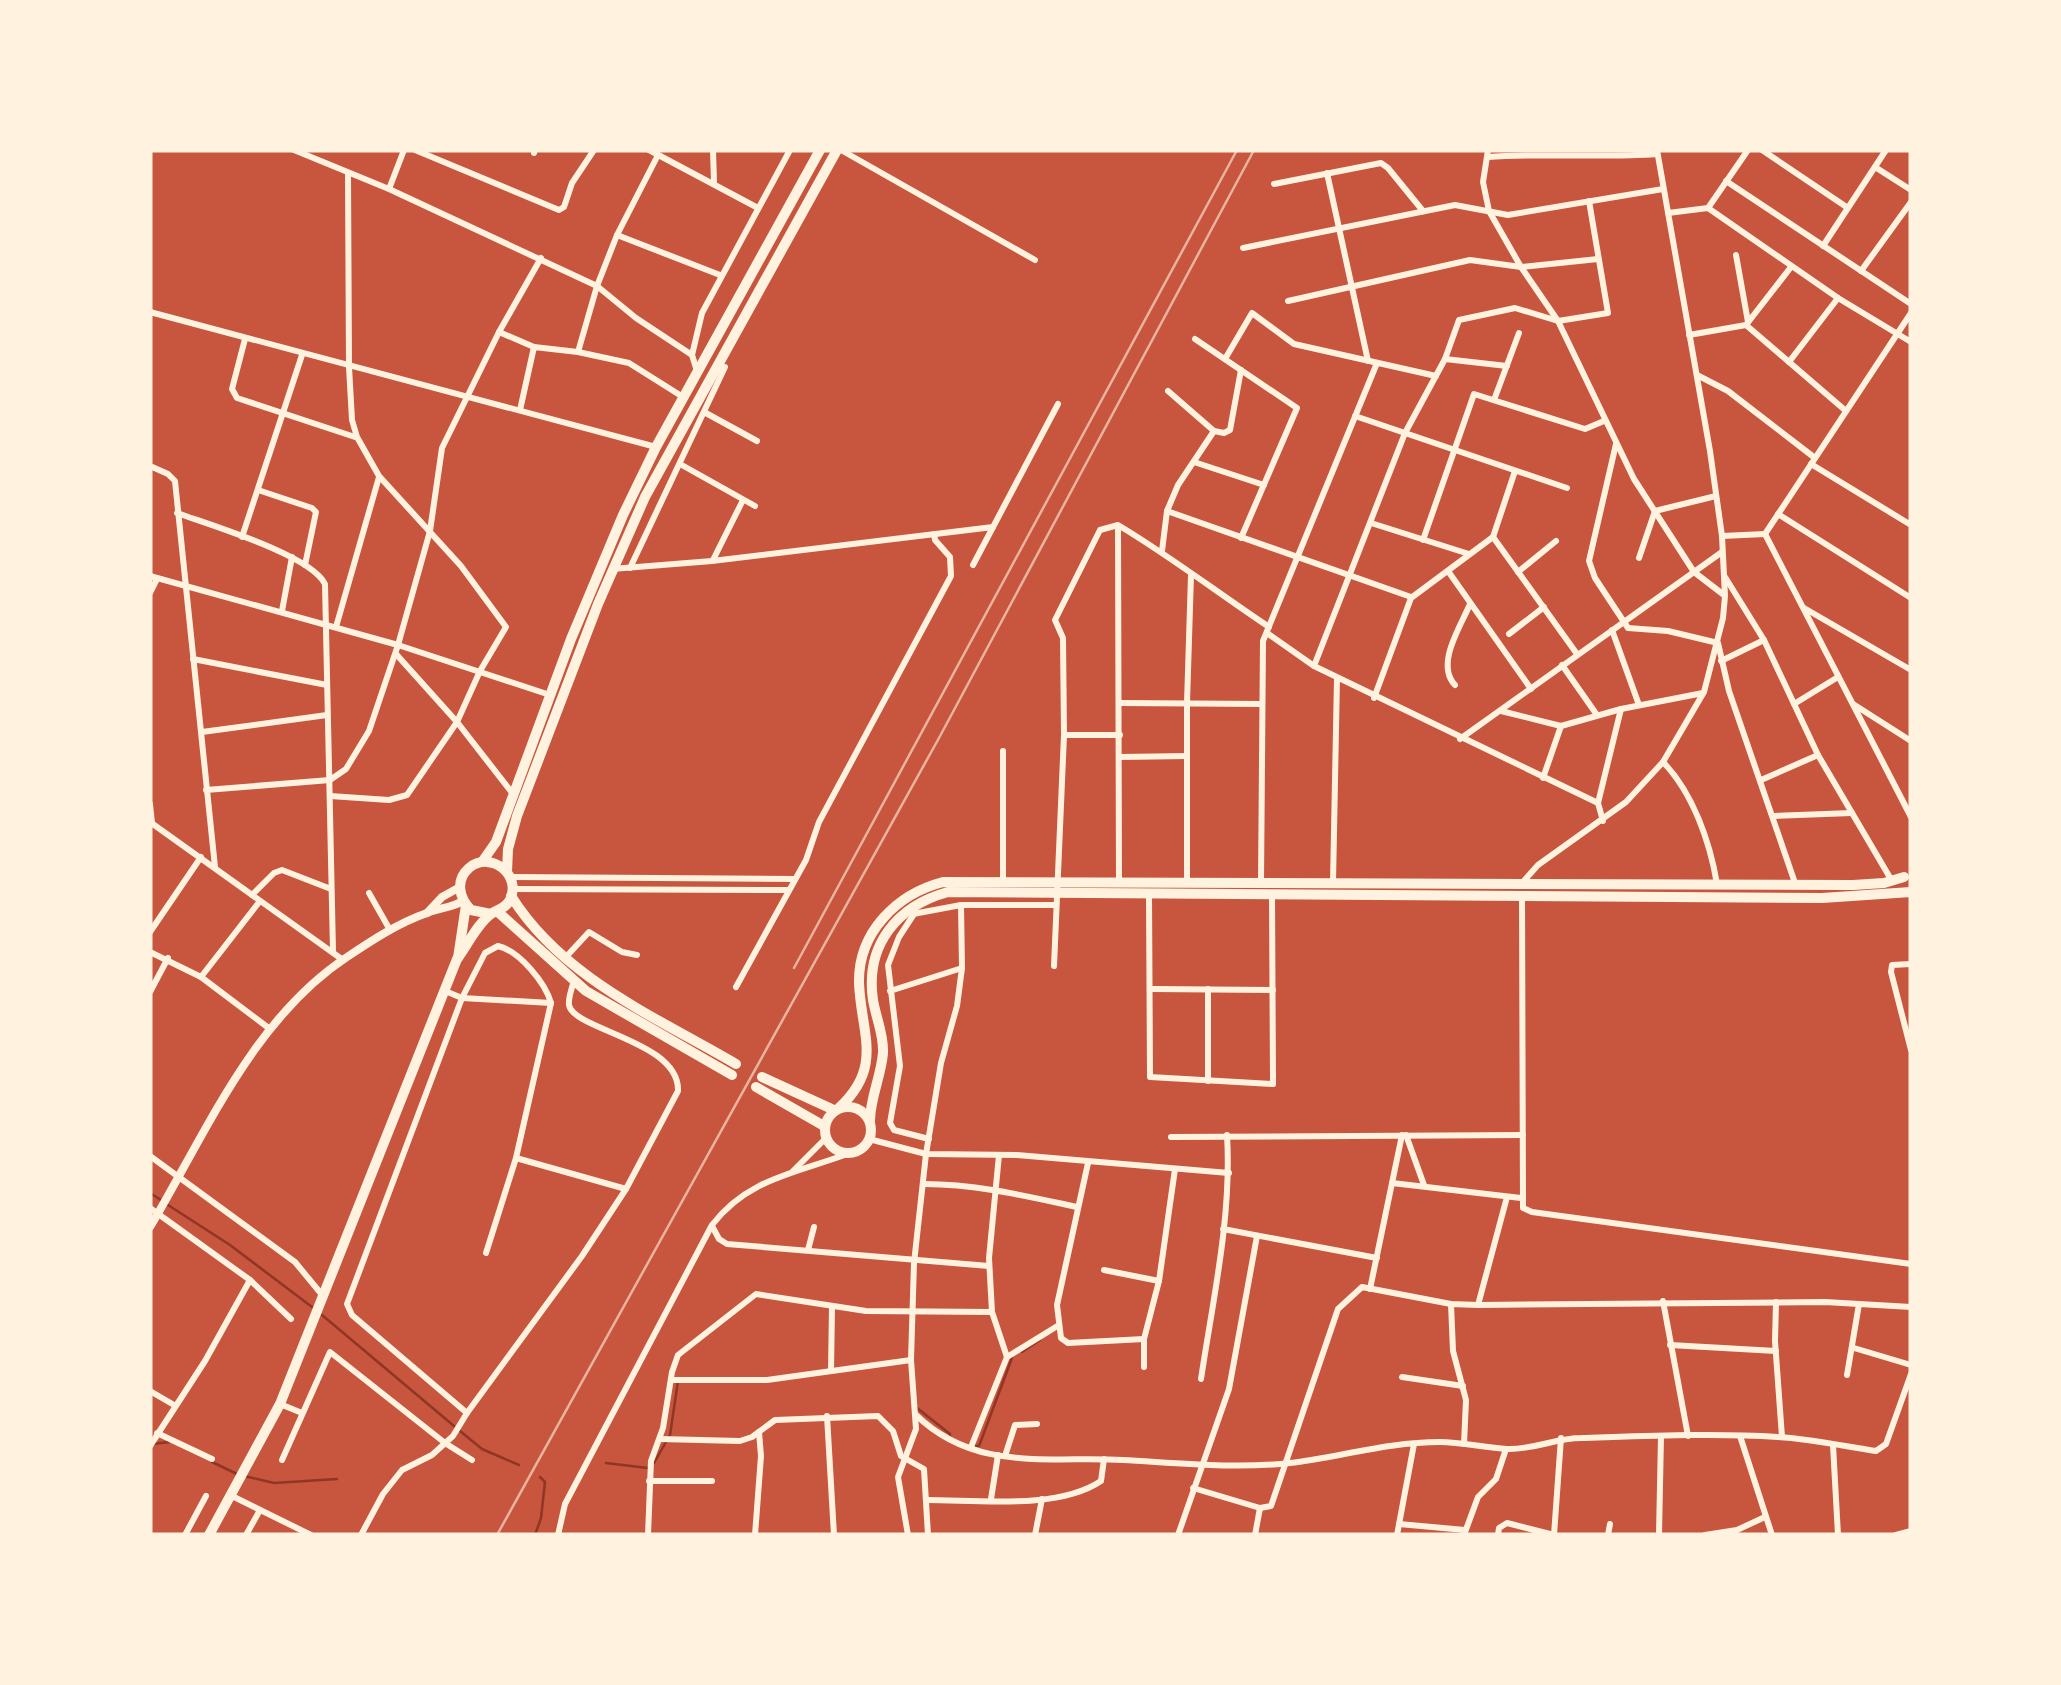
<svg xmlns="http://www.w3.org/2000/svg" width="2061" height="1685" font-family="Karla,sans-serif">
	<style>
		.lines { fill: none; stroke-linecap: round; stroke-linejoin: round }
		.stream { stroke: #8f3625; stroke-width: 2.5 }
		.minor { stroke: #fff3e0; stroke-width: 6 }
		.tertiary { stroke: #fff3e0; stroke-width: 8 }
		.primary { stroke: #fff3e0; stroke-width: 10 }
		.trunk { stroke: #fff3e0; stroke-width: 10 }
		.rail { stroke: #e9b49f; stroke-width: 2.5 }
	</style>
	<rect width="100%" height="100%" fill="#c8553d"/>
	<g class="lines">
		<g class="stream">
			<polyline points="150,1193 161,1200"/>
			<polyline points="168,1205 230,1245 312,1307"/>
			<polyline points="322,1315 454,1426"/>
			<polyline points="1022,1352 1040,1340"/>
			<polyline points="917,1408 950,1434 949,1438"/>
			<polyline points="460,1431 482,1449 519,1465"/>
			<polyline points="153,1444 169,1442"/>
			<polyline points="976,1446 979,1446 1012,1358"/>
			<polyline points="212,1462 237,1474"/>
			<polyline points="606,1463 648,1468"/>
			<polyline points="654,1463 670,1435 678,1381"/>
			<polyline points="244,1476 274,1483 337,1479"/>
			<polyline points="535,1535 541,1518 545,1482 540,1477"/>
		</g>
		<g class="minor">
			<polyline points="294,150 389,189 597,286 636,318 692,355"/>
			<polyline points="415,150 559,210 564,207 572,183 594,150"/>
			<polyline points="649,150 758,208"/>
			<polyline points="713,150 714,182"/>
			<polyline points="841,150 1035,260"/>
			<polyline points="1488,150 1483,182 1489,211 1521,267 1558,321 1634,479 1694,572 1724,595"/>
			<polyline points="1762,150 1848,208"/>
			<polyline points="534,153 535,150"/>
			<path d="M1488,157C1545,153 1601,158 1657,154"/>
			<polyline points="1875,167 1911,190"/>
			<polyline points="1327,173 1368,361"/>
			<polyline points="1726,181 1911,304"/>
			<polyline points="1274,184 1381,163 1388,168 1423,211"/>
			<polyline points="389,189 404,150"/>
			<polyline points="1708,208 1748,150"/>
			<polyline points="1668,213 1708,208 1838,298 1911,342"/>
			<polyline points="617,235 720,275"/>
			<polyline points="1823,246 1886,150"/>
			<polyline points="1243,248 1455,205 1508,215 1663,189"/>
			<polyline points="1736,255 1748,322"/>
			<polyline points="1861,271 1911,202"/>
			<polyline points="1288,301 1470,260 1521,267 1598,259"/>
			<polyline points="150,312 656,447"/>
			<polyline points="1746,325 1846,411"/>
			<polyline points="499,332 534,347"/>
			<polyline points="1689,335 1746,325 1791,267"/>
			<polyline points="245,339 232,389 237,398 355,437"/>
			<polyline points="1195,339 1297,408 1241,538"/>
			<polyline points="578,352 629,363 683,397"/>
			<polyline points="1225,359 1252,313 1294,344 1436,376"/>
			<polyline points="1445,359 1507,366"/>
			<polyline points="1789,362 1838,298"/>
			<polyline points="697,371 692,355 702,313 790,150"/>
			<polyline points="1697,375 1728,391 1815,458"/>
			<polyline points="1168,391 1214,431 1224,433 1230,430 1241,370"/>
			<polyline points="1494,400 1519,333"/>
			<polyline points="520,410 534,347 578,352 597,286 617,235 658,155"/>
			<polyline points="704,412 757,441"/>
			<polyline points="1355,416 1567,488"/>
			<polyline points="1616,444 1589,561 1595,578 1628,628 1668,631 1718,643 1729,691 1795,883"/>
			<polyline points="1194,462 1264,485"/>
			<polyline points="680,464 755,506"/>
			<polyline points="1811,464 1911,525"/>
			<polyline points="150,466 168,474 175,481 215,867"/>
			<polyline points="258,490 312,508 316,512 305,565"/>
			<polyline points="1167,511 1411,597"/>
			<path d="M177,513C210,525 311,555 325,584L333,951"/>
			<polyline points="1778,514 1911,598"/>
			<polyline points="1371,523 1469,554"/>
			<polyline points="1118,526 1119,883"/>
			<polyline points="1765,534 1911,817"/>
			<polyline points="1765,534 1911,313"/>
			<polyline points="1722,536 1765,534"/>
			<polyline points="242,537 302,355"/>
			<polyline points="1493,537 1577,654"/>
			<polyline points="1423,540 1474,394 1585,429 1604,421"/>
			<polyline points="1162,551 1167,511 1178,485 1214,431"/>
			<polyline points="1639,558 1655,511 1716,496"/>
			<polyline points="713,560 743,500"/>
			<polyline points="973,565 1058,404"/>
			<polyline points="630,568 725,367"/>
			<polyline points="612,569 712,561 993,527"/>
			<polyline points="1448,571 1531,689"/>
			<polyline points="1518,572 1556,541"/>
			<polyline points="150,576 398,645 550,695"/>
			<polyline points="1725,577 1764,640 1818,755 1892,881"/>
			<polyline points="150,593 157,579"/>
			<polyline points="1804,608 1911,670"/>
			<polyline points="282,611 292,557"/>
			<polyline points="336,627 379,477"/>
			<polyline points="1612,630 1639,705"/>
			<polyline points="1267,633 1314,666 1598,803"/>
			<polyline points="1509,634 1544,607"/>
			<polyline points="396,654 457,722 513,794"/>
			<polyline points="193,659 327,685"/>
			<polyline points="1721,661 1764,640"/>
			<polyline points="1562,665 1597,715"/>
			<polyline points="1314,666 1405,433 1445,359 1459,320 1515,308 1558,321 1608,313 1589,201"/>
			<path d="M1455,685C1435,664 1461,626 1470,604"/>
			<polyline points="1374,698 1411,598 1493,537 1515,471"/>
			<polyline points="1120,703 1262,704"/>
			<polyline points="1794,704 1838,677"/>
			<polyline points="1853,704 1911,741"/>
			<polyline points="1501,711 1561,726 1621,709 1703,693"/>
			<polyline points="202,732 327,715"/>
			<polyline points="1064,735 1120,735"/>
			<polyline points="1460,739 1722,552"/>
			<polyline points="1120,757 1187,756"/>
			<path d="M1663,762C1693,793 1710,842 1717,884"/>
			<polyline points="1543,778 1561,726"/>
			<polyline points="1761,780 1818,755"/>
			<polyline points="206,790 330,780 346,769 369,731 398,645 430,531 442,448 499,332 541,258"/>
			<polyline points="330,796 389,800 407,795 457,722 480,671 506,627 461,566 379,476 357,437 352,420 349,367 348,173"/>
			<polyline points="150,804 152,823"/>
			<polyline points="1774,816 1852,813"/>
			<polyline points="1603,821 1598,803 1621,709"/>
			<polyline points="150,822 343,960"/>
			<polyline points="510,877 795,879"/>
			<polyline points="1003,881 1003,751"/>
			<polyline points="1187,882 1187,703 1191,575"/>
			<polyline points="1261,883 1263,641 1377,363"/>
			<polyline points="1333,883 1337,678"/>
			<polyline points="1522,883 1538,865 1626,802 1663,762 1704,692 1723,618 1725,596 1722,536 1710,451 1657,150"/>
			<polyline points="512,889 789,890"/>
			<polyline points="369,893 390,930"/>
			<polyline points="1149,894 1150,1077 1273,1084 1272,894"/>
			<polyline points="252,895 274,873 282,870 331,889"/>
			<polyline points="1522,895 1523,1208 1532,1212 1911,1264"/>
			<polyline points="913,914 961,905 1056,905"/>
			<polyline points="914,914 899,937 888,965 900,1066 890,1123 894,1130 929,1139"/>
			<polyline points="150,932 201,857"/>
			<polyline points="150,952 201,977 270,1029"/>
			<polyline points="565,958 589,932 622,952 637,955"/>
			<polyline points="1911,964 1892,965 1891,972 1911,1050"/>
			<path d="M1054,966L1064,735L1063,638L1055,620L1100,530L1118,525C1170,556 1218,593 1269,627"/>
			<polyline points="201,977 260,901"/>
			<polyline points="736,987 806,860 819,822 951,576 950,557 935,540 934,534"/>
			<polyline points="1151,989 1273,990"/>
			<polyline points="445,991 462,998 551,1003"/>
			<polyline points="890,991 962,968"/>
			<polyline points="150,992 168,958"/>
			<polyline points="1208,1081 1208,989"/>
			<polyline points="1406,1135 1424,1185"/>
			<polyline points="1171,1137 1523,1135"/>
			<polyline points="869,1139 926,1154 1017,1155 1229,1173"/>
			<polyline points="150,1156 295,1262 323,1296"/>
			<polyline points="516,1158 626,1189"/>
			<polyline points="1088,1163 1057,1305 1061,1338 1068,1343 1144,1339"/>
			<polyline points="793,1171 826,1138"/>
			<polyline points="1392,1183 1521,1198"/>
			<path d="M924,1184C976,1184 1026,1196 1077,1207"/>
			<polyline points="150,1208 250,1280 291,1319"/>
			<polyline points="712,1226 719,1239 727,1244 989,1266"/>
			<polyline points="1223,1229 1377,1258"/>
			<polyline points="808,1250 814,1227"/>
			<path d="M486,1253L516,1158L551,1003C545,982 519,951 498,946L485,953L462,998L347,1304L352,1315L467,1413L582,1256L626,1189L678,1091C680,1041 573,1030 569,1005C568,999 572,987 574,981"/>
			<polyline points="1104,1270 1159,1281"/>
			<polyline points="1370,1289 1402,1135"/>
			<polyline points="1663,1301 1688,1436"/>
			<polyline points="1776,1302 1775,1341 1782,1437"/>
			<polyline points="1451,1304 1453,1351 1466,1400 1464,1444"/>
			<polyline points="1478,1305 1507,1197"/>
			<polyline points="992,1312 989,1258 999,1155"/>
			<polyline points="1670,1345 1776,1351"/>
			<polyline points="1854,1348 1911,1365"/>
			<polyline points="1144,1367 1144,1339 1159,1281 1175,1169"/>
			<polyline points="831,1371 832,1307"/>
			<polyline points="1847,1375 1859,1304"/>
			<polyline points="1402,1377 1463,1386"/>
			<path d="M1201,1379C1213,1299 1232,1216 1227,1135"/>
			<polyline points="671,1380 767,1380 911,1360"/>
			<polyline points="150,1391 174,1405"/>
			<polyline points="280,1404 302,1413"/>
			<path d="M915,1414C975,1473 1049,1456 1123,1460C1178,1463 1235,1469 1290,1463C1339,1457 1389,1442 1440,1442C1462,1442 1485,1448 1507,1449C1533,1450 1556,1438 1581,1438C1647,1436 1713,1433 1778,1437C1811,1439 1843,1446 1876,1451L1886,1444L1911,1374"/>
			<polyline points="827,1416 834,1535"/>
			<polyline points="157,1433 212,1459"/>
			<polyline points="1740,1436 1772,1535"/>
			<polyline points="660,1439 740,1441 752,1437 775,1420 878,1416 893,1431 901,1456 924,1469 928,1535"/>
			<polyline points="1833,1445 1838,1535"/>
			<polyline points="150,1446 205,1361 250,1280"/>
			<polyline points="971,1447 1007,1357 1059,1325"/>
			<polyline points="1005,1456 1015,1425 1037,1424"/>
			<polyline points="282,1460 330,1352 445,1443 472,1460"/>
			<polyline points="649,1481 712,1481"/>
			<polyline points="1193,1488 1260,1508 1271,1506 1338,1309 1362,1287 1451,1304 1478,1305 1825,1302 1911,1307"/>
			<polyline points="232,1496 311,1535"/>
			<polyline points="991,1499 998,1455"/>
			<path d="M927,1500C979,1500 1058,1510 1101,1481L1104,1459"/>
			<polyline points="1399,1524 1465,1530"/>
			<polyline points="185,1535 206,1496"/>
			<polyline points="246,1535 260,1510"/>
			<polyline points="361,1535 383,1494 402,1470 432,1455 453,1436 467,1413"/>
			<path d="M558,1535L565,1504L712,1225C748,1178 797,1173 850,1153"/>
			<polyline points="648,1535 651,1461 663,1428 672,1372 678,1355 756,1294 866,1311 992,1312 1007,1357"/>
			<polyline points="755,1535 761,1456 759,1432"/>
			<polyline points="908,1535 898,1477 916,1429 911,1360 914,1263 926,1154 941,1063 957,1006 962,968 961,905"/>
			<polyline points="1035,1535 1042,1499"/>
			<polyline points="1178,1535 1229,1389 1257,1236"/>
			<polyline points="1255,1535 1260,1508"/>
			<polyline points="1397,1535 1414,1444"/>
			<polyline points="1464,1535 1478,1497 1496,1479 1506,1449"/>
			<polyline points="1498,1535 1499,1528 1507,1523 1554,1535 1561,1438"/>
			<polyline points="1608,1535 1610,1524"/>
			<polyline points="1659,1535 1661,1436"/>
			<polyline points="1705,1535 1737,1530 1765,1517"/>
			<polyline points="1896,1535 1911,1531"/>
		</g>
		<g class="tertiary">
			<polyline points="427,913 442,897 460,887"/>
			<path d="M150,1227C206,1133 253,1019 347,957C371,941 398,923 427,913C439,908 451,908 463,901"/>
		</g>
		<g class="primary">
			<path d="M511,896C562,978 656,1017 736,1064"/>
			<polyline points="498,912 586,991 732,1075"/>
			<polyline points="762,1077 834,1110"/>
			<polyline points="756,1087 824,1126"/>
			<circle cx="848" cy="1130" r="23"/>
			<path d="M839,1108C884,1066 861,1034 859,983C858,932 897,894 943,882L1853,885L1884,883L1904,877"/>
			<path d="M870,1121C870,1098 881,1077 883,1053C884,1035 876,1018 873,1000C865,945 897,906 948,892L1822,898L1911,892"/>
		</g>
		<g class="trunk">
			<polyline points="482,862 496,842 571,639 623,515 656,447 820,150"/>
			<polyline points="507,872 508,849 517,816 598,604 645,497 837,150"/>
			<polyline points="458,958 466,905"/>
			<path d="M209,1535L280,1404L457,959C467,946 477,924 491,914C498,909 505,909 510,900C522,875 491,850 469,868C455,880 459,898 471,910L491,914"/>
		</g>
		<g class="rail">
			<polyline points="794,968 1237,150"/>
			<polyline points="497,1535 939,738 1254,150"/>
		</g>
	</g>
	<rect width="2061" height="1685" fill="none" stroke="#fff3e0" stroke-width="305"/>
</svg>
